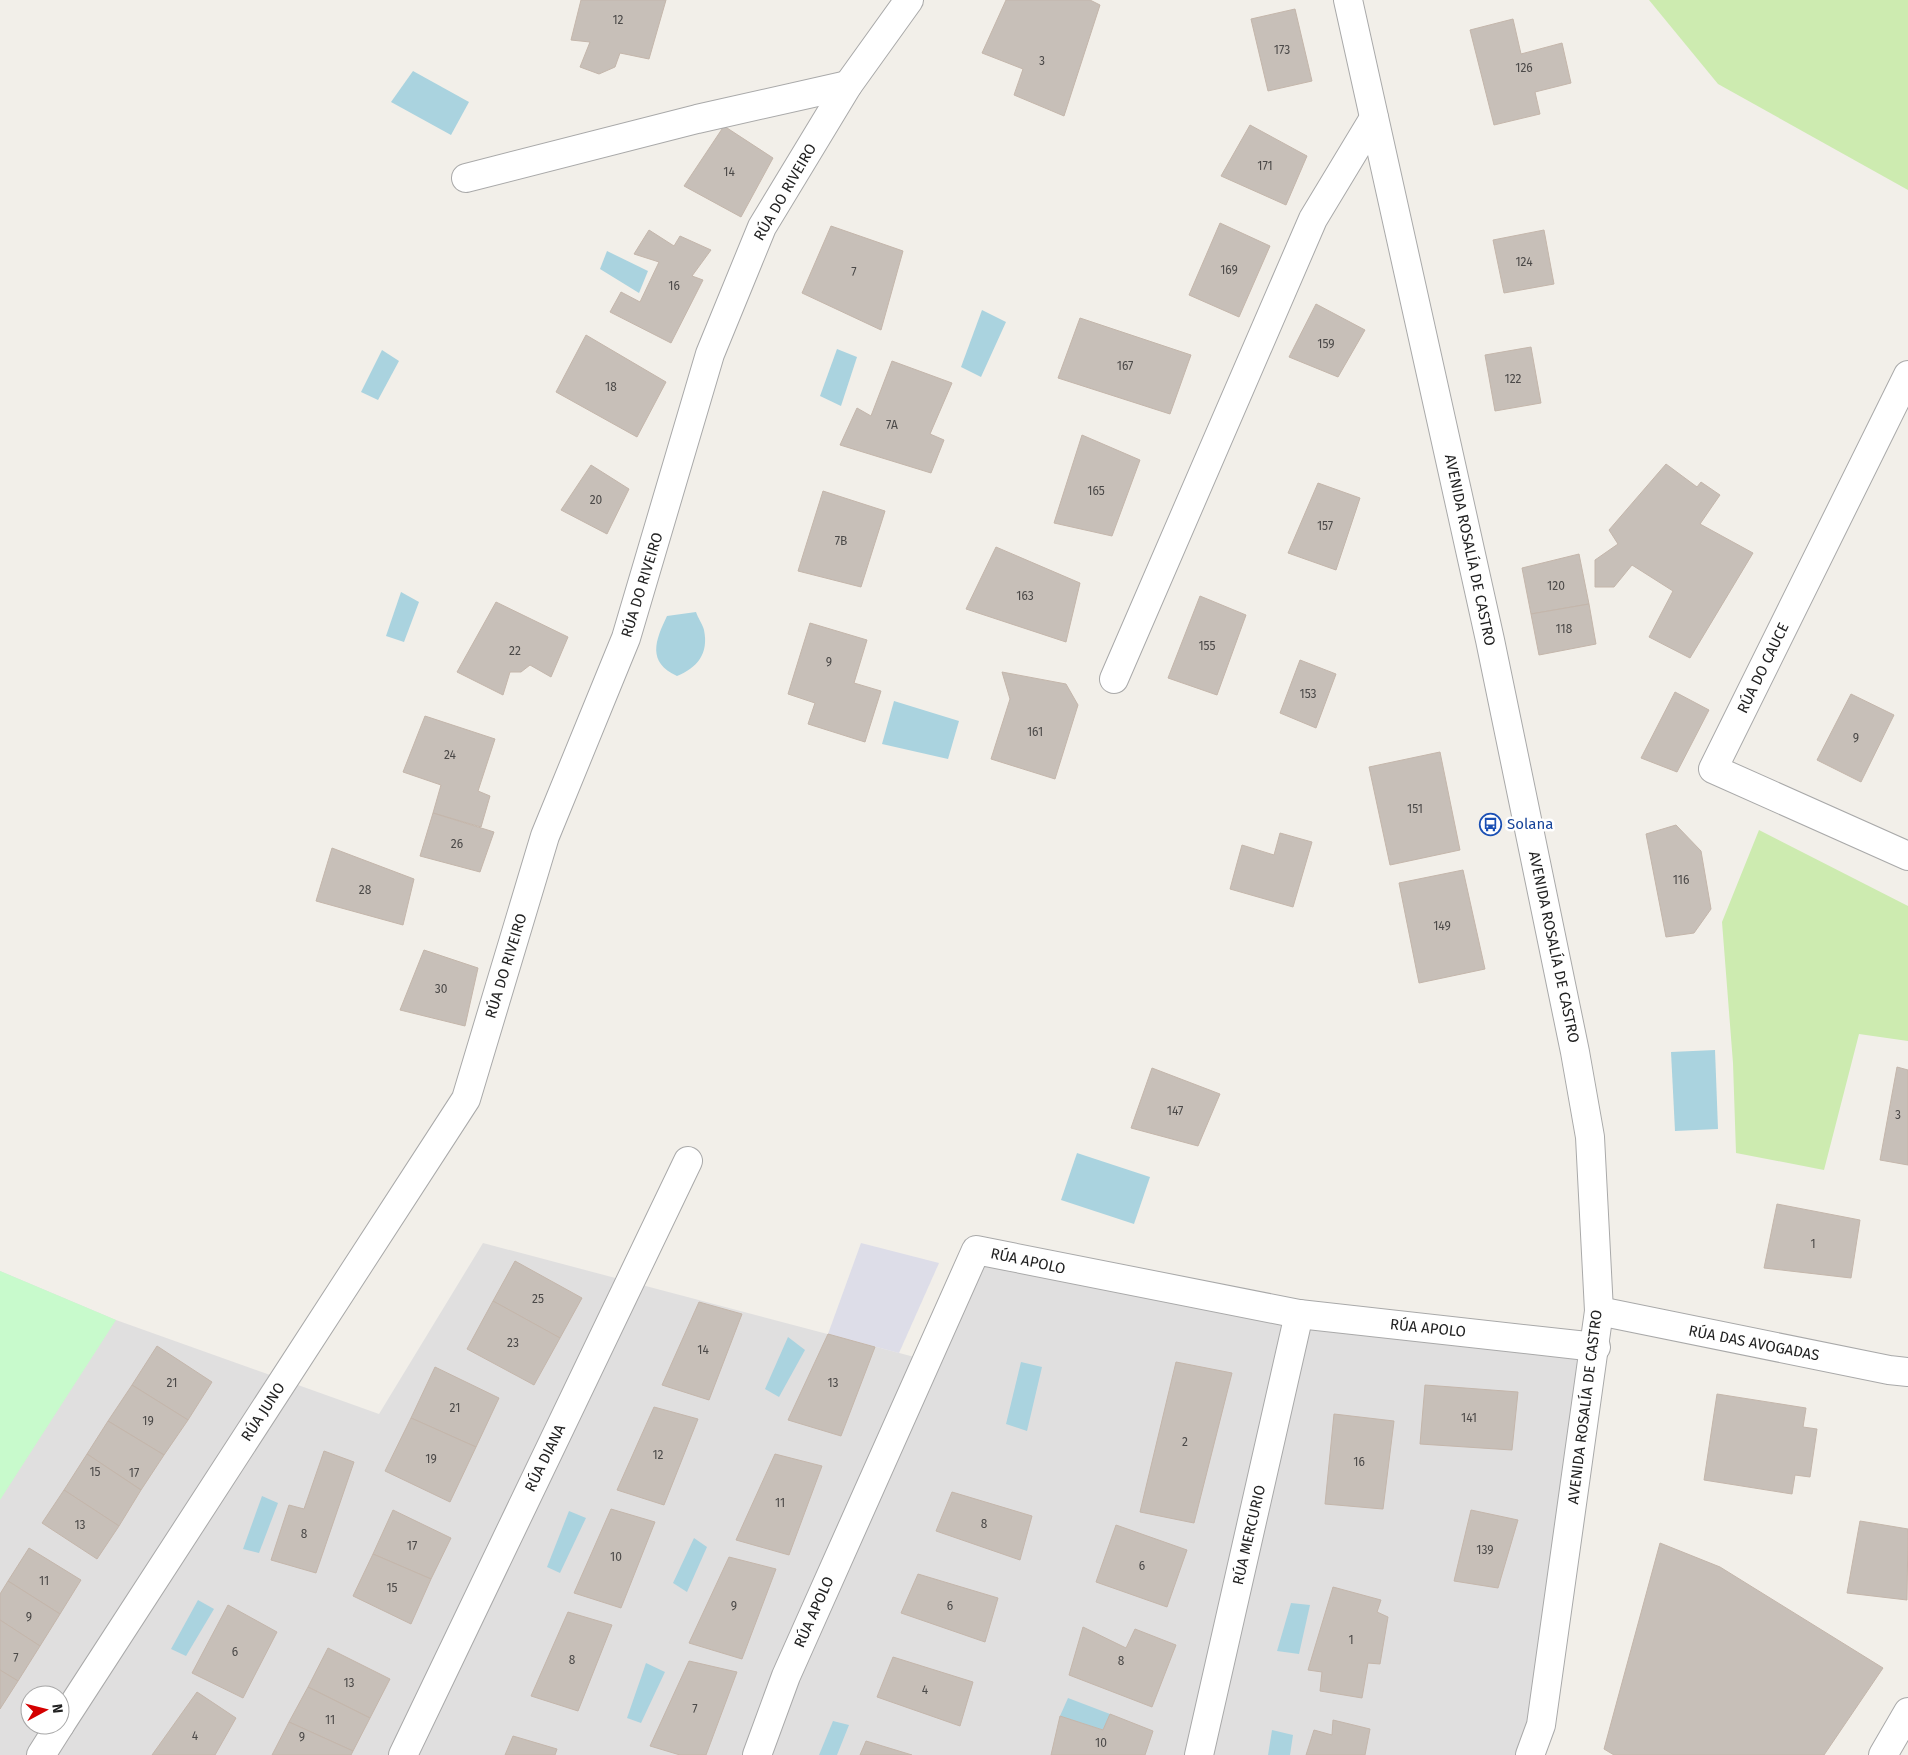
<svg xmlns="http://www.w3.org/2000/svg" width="1908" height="1755" font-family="'Fira Sans',sans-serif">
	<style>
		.residential { fill: #e0dfdf; fill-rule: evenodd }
		.grass { fill: #cdebb0 }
		.park { fill: #c8facc }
		.plaza { fill: #dddde8 }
		.water { fill: #aad3df }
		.building { fill: #c7bfb8; stroke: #c4b6ab }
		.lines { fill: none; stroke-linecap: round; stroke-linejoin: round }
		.minor-casing { stroke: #a9a9a9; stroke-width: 30 }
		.minor { stroke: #fff; stroke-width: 28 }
		.labels { text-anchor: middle; stroke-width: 5; stroke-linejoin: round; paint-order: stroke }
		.number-label { font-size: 12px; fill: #4b4948 }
		.street-label { font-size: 15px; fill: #222; stroke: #fff }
		.transit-label { font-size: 15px; fill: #164399; stroke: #fff; text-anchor: start }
	</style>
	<rect width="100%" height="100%" fill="#f2efe9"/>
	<path class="residential" d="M483,1243L922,1359L977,1257L1597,1350L1563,1623L1520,1755H0V1271L116,1320L379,1414ZM30,1695H60V1725H30Z"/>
	<g class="grass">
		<polygon points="1649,0 1908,0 1908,190 1718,84"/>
		<polygon points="1759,830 1908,906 1908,1041 1859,1034 1824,1170 1736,1153 1733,1063 1722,922"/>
	</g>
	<polygon class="park" points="0,1271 116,1320 0,1500"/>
	<polygon class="plaza" points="861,1243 939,1263 899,1353 828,1334"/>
	<g class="water">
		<polygon points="413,71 469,102 451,135 391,102"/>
		<polygon points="607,251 648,271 639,293 600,269"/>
		<polygon points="982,310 1006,322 981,377 961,367"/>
		<polygon points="837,349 857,357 841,406 820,396"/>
		<polygon points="382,350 399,361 378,400 361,392"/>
		<polygon points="401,592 419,602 404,642 386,636"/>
		<path d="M696,612C698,618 703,625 704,630C709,654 697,668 677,676C647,662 655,641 667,616Z"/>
		<polygon points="894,701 959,721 948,759 882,744"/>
		<polygon points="1715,1050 1718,1129 1675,1131 1671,1052"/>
		<polygon points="1077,1153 1150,1177 1134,1224 1061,1200"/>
		<polygon points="788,1337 805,1350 779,1397 765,1389"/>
		<polygon points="1021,1362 1042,1367 1027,1431 1006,1424"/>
		<polygon points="262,1496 278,1503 259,1553 243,1549"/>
		<polygon points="569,1511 586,1518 560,1573 547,1567"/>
		<polygon points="694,1538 707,1547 687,1592 673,1583"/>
		<polygon points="198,1600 214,1609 186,1656 171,1649"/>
		<polygon points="1291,1603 1310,1605 1299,1654 1277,1651"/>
		<polygon points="646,1663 665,1672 641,1723 627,1718"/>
		<polygon points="1068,1698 1110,1714 1103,1730 1060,1716"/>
		<polygon points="833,1721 849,1725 837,1755 819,1755"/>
		<polygon points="1272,1730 1293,1735 1290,1755 1268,1755"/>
	</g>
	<g class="building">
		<polygon points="581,0 666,0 649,59 620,53 615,67 599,74 580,67 590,42 571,40"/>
		<polygon points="1006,0 1090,0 1100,5 1064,116 1014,95 1023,69 982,53"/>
		<polygon points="1295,9 1312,81 1268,91 1251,19"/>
		<polygon points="1513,19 1521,54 1562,43 1571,83 1535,92 1540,114 1494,125 1470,30"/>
		<polygon points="1250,125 1307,156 1286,205 1221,176"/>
		<polygon points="724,126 773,158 741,217 684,186"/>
		<polygon points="1220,223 1270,246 1239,317 1189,295"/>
		<polygon points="831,226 903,251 881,330 802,293"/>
		<polygon points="649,230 674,246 680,236 711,250 692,276 703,280 671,343 610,312 621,292 640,302 659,262 634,254"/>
		<polygon points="1544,230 1554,284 1504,293 1493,240"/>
		<polygon points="1316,304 1365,330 1338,377 1289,357"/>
		<polygon points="1080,318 1191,355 1170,414 1058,378"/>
		<polygon points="586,335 666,382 637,437 556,392"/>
		<polygon points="1531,347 1541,403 1495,411 1485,355"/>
		<polygon points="892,361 952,383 930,434 944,440 931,473 840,445 857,408 871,416"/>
		<polygon points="1082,435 1140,460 1112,536 1054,523"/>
		<polygon points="1666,464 1697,487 1701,482 1720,495 1700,524 1753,553 1690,658 1649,637 1673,591 1632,565 1614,587 1595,587 1595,560 1618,544 1609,530"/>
		<polygon points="591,465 629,489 607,534 561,510"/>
		<polygon points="1318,483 1360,498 1336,570 1288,553"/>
		<polygon points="823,491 885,511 861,587 798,571"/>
		<polygon points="996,547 1080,583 1066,642 966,609"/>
		<polygon points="1579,554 1589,604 1531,614 1522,568"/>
		<polygon points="1200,596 1246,615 1217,695 1168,678"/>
		<polygon points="496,602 568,637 551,677 530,665 521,672 510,672 503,695 457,672"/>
		<polygon points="1589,604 1596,644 1539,655 1531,614"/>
		<polygon points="810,623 867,640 854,683 881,691 865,742 808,724 815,703 788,694"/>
		<polygon points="1300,660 1336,674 1316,728 1280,713"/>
		<polygon points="1002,672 1066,684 1078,705 1055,779 991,759 1010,699"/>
		<polygon points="1675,692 1709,710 1677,772 1641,758"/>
		<polygon points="1851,694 1894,715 1861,782 1817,760"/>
		<polygon points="425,716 495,739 478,791 490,796 481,827 433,813 441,785 403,772"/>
		<polygon points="1440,752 1460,850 1390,865 1369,767"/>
		<polygon points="433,813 494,832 480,872 420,856"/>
		<polygon points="1676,825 1701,851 1711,909 1694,933 1666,937 1646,834"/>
		<polygon points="1280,833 1312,842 1293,907 1230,889 1242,845 1274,855"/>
		<polygon points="332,848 414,879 403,925 316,901"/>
		<polygon points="1463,870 1485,969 1419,983 1399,883"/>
		<polygon points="424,950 478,968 465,1026 400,1010"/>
		<polygon points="1897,1067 1908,1070 1908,1165 1880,1160"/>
		<polygon points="1152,1068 1220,1094 1198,1146 1131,1128"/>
		<polygon points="1777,1204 1860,1220 1851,1278 1764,1268"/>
		<polygon points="515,1261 582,1298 560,1338 493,1301"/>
		<polygon points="493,1301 560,1338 534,1385 467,1349"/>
		<polygon points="699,1302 742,1314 709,1400 662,1385"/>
		<polygon points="828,1334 875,1347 841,1436 788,1420"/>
		<polygon points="157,1346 212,1382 188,1420 132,1385"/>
		<polygon points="1176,1362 1232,1373 1194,1523 1140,1512"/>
		<polygon points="435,1367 499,1398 476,1447 411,1418"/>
		<polygon points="132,1385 188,1420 164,1455 108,1421"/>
		<polygon points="1425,1385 1518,1392 1512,1450 1420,1444"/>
		<polygon points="1717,1394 1806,1408 1803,1427 1817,1429 1810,1477 1795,1475 1792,1494 1704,1480"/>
		<polygon points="654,1407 698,1419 664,1505 617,1490"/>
		<polygon points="1334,1414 1394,1421 1383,1509 1325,1504"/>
		<polygon points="411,1418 476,1447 450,1502 385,1471"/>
		<polygon points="108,1421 164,1455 141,1490 87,1454"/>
		<polygon points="324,1451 354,1462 316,1573 271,1560 289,1505 304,1509"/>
		<polygon points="87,1454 141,1490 119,1526 64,1490"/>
		<polygon points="775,1454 822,1466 789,1555 736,1540"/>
		<polygon points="64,1490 119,1526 97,1559 42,1523"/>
		<polygon points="952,1492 1032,1516 1020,1560 936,1531"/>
		<polygon points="611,1509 655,1522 621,1608 574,1593"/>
		<polygon points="393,1510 451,1538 431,1579 373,1554"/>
		<polygon points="1471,1510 1518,1520 1498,1588 1454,1581"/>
		<polygon points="1860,1521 1908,1529 1907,1600 1847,1593"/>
		<polygon points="1116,1525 1187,1550 1167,1607 1096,1582"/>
		<polygon points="1660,1543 1720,1567 1883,1668 1824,1755 1614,1755 1604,1749"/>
		<polygon points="29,1548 81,1580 60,1614 8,1581"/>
		<polygon points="373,1554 431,1579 411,1624 353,1596"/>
		<polygon points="729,1557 776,1569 742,1659 689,1643"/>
		<polygon points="918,1574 998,1598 985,1642 901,1613"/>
		<polygon points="8,1581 60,1614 40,1646 0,1620 0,1594"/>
		<polygon points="1333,1587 1381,1600 1377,1612 1388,1617 1380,1664 1368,1663 1362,1698 1320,1691 1322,1672 1308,1670"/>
		<polygon points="228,1605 277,1632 243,1698 192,1673"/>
		<polygon points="568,1612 612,1625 578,1711 531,1696"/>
		<polygon points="0,1620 40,1646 18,1681 0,1670"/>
		<polygon points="1083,1627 1126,1648 1135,1629 1176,1645 1152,1707 1069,1675"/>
		<polygon points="328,1648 390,1679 370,1718 308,1687"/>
		<polygon points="893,1657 973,1682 960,1726 877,1697"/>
		<polygon points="689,1661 737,1672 706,1755 680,1755 650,1746"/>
		<polygon points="0,1670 18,1681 0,1709"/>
		<polygon points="308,1687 370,1718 353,1751 289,1722"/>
		<polygon points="197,1692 236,1718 215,1755 152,1755"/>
		<polygon points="1110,1714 1153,1731 1145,1755 1051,1755 1060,1716 1103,1730"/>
		<polygon points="1333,1720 1370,1729 1365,1755 1306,1755 1314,1730 1332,1735"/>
		<polygon points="289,1722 353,1751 351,1755 272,1755"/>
		<polygon points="513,1736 557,1749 555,1755 505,1755"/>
		<polygon points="866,1741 912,1755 860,1755"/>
	</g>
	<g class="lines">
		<defs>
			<g id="minor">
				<polyline points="1348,0 1490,640 1575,1052 1590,1137 1599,1311 1541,1725 1530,1755"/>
				<polyline points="466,178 697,119 848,85"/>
				<polyline points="1908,375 1713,769 1908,856"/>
				<polyline points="1114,679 1313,219 1374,118"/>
				<polyline points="1599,1311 1889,1370 1908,1372"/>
				<polyline points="60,1725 466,1099 545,836 626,638 710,354 762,227 848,85 909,0"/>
				<polyline points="41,1755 60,1725"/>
				<polyline points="403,1755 688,1161"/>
				<polyline points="757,1755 786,1676 976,1250 1299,1314 1596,1347"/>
				<polyline points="1199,1755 1299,1314"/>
				<polyline points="1883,1755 1908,1712"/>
			</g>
		</defs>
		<use href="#minor" class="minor-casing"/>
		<use href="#minor" class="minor"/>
	</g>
	<defs>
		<symbol id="bus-ring" viewBox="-11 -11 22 22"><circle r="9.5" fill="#fff" stroke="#1a4fb4" stroke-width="1.5"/><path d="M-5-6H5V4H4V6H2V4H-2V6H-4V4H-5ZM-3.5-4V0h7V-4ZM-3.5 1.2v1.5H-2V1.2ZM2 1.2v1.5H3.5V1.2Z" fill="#1a4fb4"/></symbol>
	</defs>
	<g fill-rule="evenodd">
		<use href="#bus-ring" x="1478" y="812" width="25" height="25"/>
	</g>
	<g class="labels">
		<g class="number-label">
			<text x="618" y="24">12</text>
			<text x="1282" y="54">173</text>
			<text x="1042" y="65">3</text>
			<text x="1524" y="72">126</text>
			<text x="1265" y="170">171</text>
			<text x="729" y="176">14</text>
			<text x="1524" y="266">124</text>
			<text x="1229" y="274">169</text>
			<text x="854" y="276">7</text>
			<text x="674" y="290">16</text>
			<text x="1326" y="348">159</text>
			<text x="1125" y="370">167</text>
			<text x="1513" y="383">122</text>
			<text x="611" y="391">18</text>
			<text x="892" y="429">7A</text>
			<text x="1096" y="495">165</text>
			<text x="596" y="504">20</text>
			<text x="1325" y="530">157</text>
			<text x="841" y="545">7B</text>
			<text x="1556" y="590">120</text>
			<text x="1025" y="600">163</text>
			<text x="1564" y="633">118</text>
			<text x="1207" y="650">155</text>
			<text x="515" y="655">22</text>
			<text x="829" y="666">9</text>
			<text x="1308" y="698">153</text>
			<text x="1035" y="736">161</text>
			<text x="1856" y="742">9</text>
			<text x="450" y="759">24</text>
			<text x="1415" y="813">151</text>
			<text x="457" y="848">26</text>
			<text x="1681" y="884">116</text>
			<text x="365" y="894">28</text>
			<text x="1442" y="930">149</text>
			<text x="441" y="993">30</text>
			<text x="1175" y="1115">147</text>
			<text x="1898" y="1119">3</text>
			<text x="1813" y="1248">1</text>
			<text x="538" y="1303">25</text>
			<text x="513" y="1347">23</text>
			<text x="703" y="1354">14</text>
			<text x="172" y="1387">21</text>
			<text x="833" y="1387">13</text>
			<text x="455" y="1412">21</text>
			<text x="1469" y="1422">141</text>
			<text x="148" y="1425">19</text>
			<text x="1185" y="1446">2</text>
			<text x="658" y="1459">12</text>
			<text x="431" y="1463">19</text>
			<text x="1359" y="1466">16</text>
			<text x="95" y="1476">15</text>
			<text x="134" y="1477">17</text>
			<text x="780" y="1507">11</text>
			<text x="984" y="1528">8</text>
			<text x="80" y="1529">13</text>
			<text x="304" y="1538">8</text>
			<text x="412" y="1550">17</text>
			<text x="1485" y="1554">139</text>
			<text x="616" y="1561">10</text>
			<text x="1142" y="1570">6</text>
			<text x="44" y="1585">11</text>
			<text x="392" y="1592">15</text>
			<text x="734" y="1610">9</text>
			<text x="950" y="1610">6</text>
			<text x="29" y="1621">9</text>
			<text x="1351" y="1644">1</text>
			<text x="235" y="1656">6</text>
			<text x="16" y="1662">7</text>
			<text x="572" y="1664">8</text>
			<text x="1121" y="1665">8</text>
			<text x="349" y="1687">13</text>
			<text x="925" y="1694">4</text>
			<text x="695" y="1713">7</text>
			<text x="330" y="1724">11</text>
			<text x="195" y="1740">4</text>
			<text x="302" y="1741">9</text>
			<text x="1101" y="1747">10</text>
		</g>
		<g class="street-label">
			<text transform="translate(785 192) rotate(-60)" y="5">RÚA DO RIVEIRO</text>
			<text transform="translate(1470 550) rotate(78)" y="5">AVENIDA ROSALÍA DE CASTRO</text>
			<text transform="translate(642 585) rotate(-73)" y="5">RÚA DO RIVEIRO</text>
			<text transform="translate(1763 668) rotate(-64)" y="5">RÚA DO CAUCE</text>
			<text transform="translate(1554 947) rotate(78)" y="5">AVENIDA ROSALÍA DE CASTRO</text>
			<text transform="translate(506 966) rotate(-73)" y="5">RÚA DO RIVEIRO</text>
			<text transform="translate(1028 1261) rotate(12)" y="5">RÚA APOLO</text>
			<text transform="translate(1428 1328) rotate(6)" y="5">RÚA APOLO</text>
			<text transform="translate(1754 1343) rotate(11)" y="5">RÚA DAS AVOGADAS</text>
			<text transform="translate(1585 1407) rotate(-83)" y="5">AVENIDA ROSALÍA DE CASTRO</text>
			<text transform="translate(263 1412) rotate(-57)" y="5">RÚA JUNO</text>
			<text transform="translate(545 1458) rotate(-64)" y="5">RÚA DIANA</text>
			<text transform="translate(1249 1535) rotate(-77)" y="5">RÚA MERCURIO</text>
			<text transform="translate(814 1612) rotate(-66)" y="5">RÚA APOLO</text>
		</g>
		<g class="transit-label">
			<text x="1507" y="829">Solana</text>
		</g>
	</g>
	<g transform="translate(45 1710) rotate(83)"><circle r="24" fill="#ffffff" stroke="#a7a7a7"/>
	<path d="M0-4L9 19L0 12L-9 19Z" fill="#d40000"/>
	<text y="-8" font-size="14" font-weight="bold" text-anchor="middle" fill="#222222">N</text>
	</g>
</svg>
